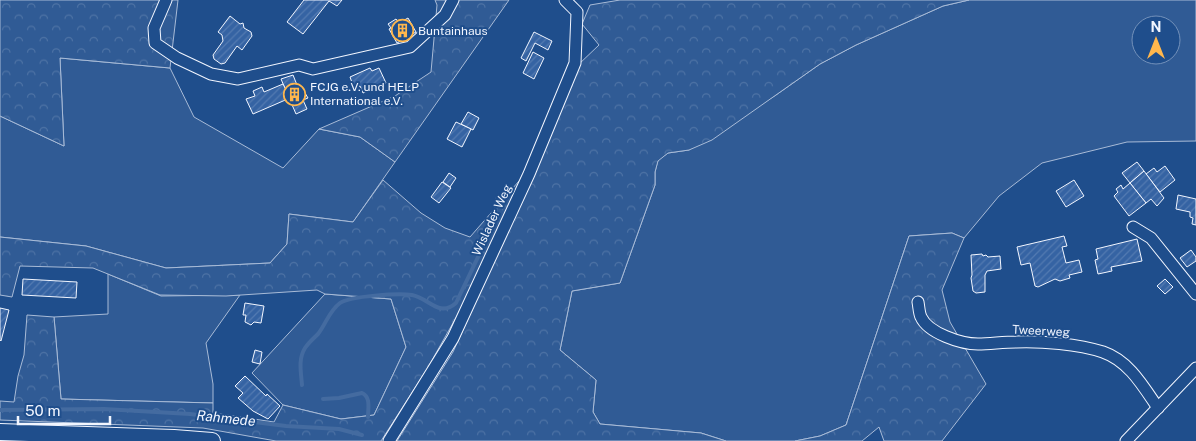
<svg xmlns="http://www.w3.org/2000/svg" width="1196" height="441" font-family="'Public Sans',sans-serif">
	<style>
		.built { fill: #305b95; stroke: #a8bbd7; fill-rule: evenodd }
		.forest { fill: url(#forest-crowns); stroke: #a8bbd7 }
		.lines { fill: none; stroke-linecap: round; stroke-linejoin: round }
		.stream { stroke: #446ba0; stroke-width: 4 }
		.building { fill: url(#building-hatch); stroke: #f2f6ff }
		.minor-casing { stroke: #f2f6ff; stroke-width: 13 }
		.secondary-casing { stroke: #f2f6ff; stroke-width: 18 }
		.minor { stroke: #1f4e8c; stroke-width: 11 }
		.secondary { stroke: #1f4e8c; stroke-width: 16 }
		.labels { text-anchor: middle; stroke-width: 4; stroke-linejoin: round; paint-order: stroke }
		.poi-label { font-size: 12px; fill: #f2f6ff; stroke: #1f4e8c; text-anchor: start }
		.street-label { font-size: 12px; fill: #f2f6ff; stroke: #1f4e8c }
		.water-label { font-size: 14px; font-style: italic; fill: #f2f6ff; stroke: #1f4e8c }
	</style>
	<defs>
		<pattern id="forest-crowns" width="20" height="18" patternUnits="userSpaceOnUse" patternTransform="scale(1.25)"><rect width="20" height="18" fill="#305b95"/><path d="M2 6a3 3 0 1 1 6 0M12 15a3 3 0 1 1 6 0" fill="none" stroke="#4e73a5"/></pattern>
		<pattern id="building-hatch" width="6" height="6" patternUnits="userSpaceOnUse" patternTransform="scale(1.25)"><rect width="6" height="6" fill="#3563a3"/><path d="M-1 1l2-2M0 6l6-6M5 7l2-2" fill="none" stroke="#537ab1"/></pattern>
	</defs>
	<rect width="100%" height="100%" fill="#1f4e8c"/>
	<g class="built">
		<path d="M969,0H1196V141L1127,142L1042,163L999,196L964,238L952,233L909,236L846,425L820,436L795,441H726L701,433L600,424L593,412L596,380L560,350L572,291L620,283L655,185V172L658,160L668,153L689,150L776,95L820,64L856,45L943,6ZM1141,25H1171V55H1141Z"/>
		<polygon points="60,58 170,68 194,117 283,168 319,129 360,137 395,162 353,222 289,214 287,244 270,263 166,268 86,246 0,237 0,116 64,146"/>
		<polygon points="108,274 161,296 240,295 206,343 213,384 213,403 61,399 54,317 108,314"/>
		<polygon points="325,294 391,299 406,347 374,415 341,419 283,405 252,373"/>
	</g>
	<g class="forest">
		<polygon points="0,0 178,0 170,68 60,58 64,146 0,116"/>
		<polygon points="435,0 509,0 395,162 360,137 319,129 395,96 431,72 437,5"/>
		<polygon points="620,0 969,0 943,6 856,45 820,64 712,140 689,150 668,153 658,161 655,172 655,185 620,283 572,291 560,350 596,380 593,412 600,424 701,433 726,441 397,441 453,352 533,176 578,65 599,45 582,24 590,5"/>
		<polygon points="526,173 466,300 427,369 381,441 276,441 203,428 0,420 0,401 14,402 18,376 24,355 27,315 54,317 61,399 213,403 213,413 274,422 283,405 341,419 374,415 406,347 391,299 325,294 317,290 226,296 160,295 93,268 20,266 12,297 0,295 0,237 86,246 166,268 270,263 287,244 289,214 353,222 383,180 421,213 445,228 470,237"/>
		<polygon points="952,233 964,238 942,290 950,322 986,384 942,441 884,441 879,427 862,441 795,441 820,436 846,425 909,236"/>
	</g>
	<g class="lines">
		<g class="stream">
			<path d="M302,385C301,372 298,359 305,348C309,342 314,338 318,334C326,324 329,311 340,303C350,296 399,293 412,295C429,298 439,318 456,303L490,232L495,218L497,199"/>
			<path d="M323,399L339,398L362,393C371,397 368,408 368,417"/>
			<polyline points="0,410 104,409 190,414 286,426 339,429 362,435"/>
		</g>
	</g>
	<g class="building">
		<polygon points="304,0 342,0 337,6 329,1 303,34 287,22"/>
		<polygon points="230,16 240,24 243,23 244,28 251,32 252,36 242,50 237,46 225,63 221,64 214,59 213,55 223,41 222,35 218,32"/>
		<polygon points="408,18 416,32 397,43 389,29 391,28 388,24 396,19 399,23"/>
		<polygon points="534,32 552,41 548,50 535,43 526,61 521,58"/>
		<polygon points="533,52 544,58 534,79 523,73"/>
		<polygon points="370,68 372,71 379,68 386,83 363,93 360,86 354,88 350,77"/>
		<polygon points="293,75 301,95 305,93 308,98 303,100 307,109 296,114 281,79"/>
		<polygon points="283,84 290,98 253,114 246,99 255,96 253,91 262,87 264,92"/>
		<polygon points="468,112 479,118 473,130 461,124"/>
		<polygon points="456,122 471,129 462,147 447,139"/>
		<polygon points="1137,162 1144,171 1130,183 1122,173"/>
		<polygon points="1165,166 1175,180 1160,192 1146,174 1154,168 1157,172"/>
		<polygon points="1144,171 1164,198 1157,206 1151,199 1146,203 1130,183"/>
		<polygon points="449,173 456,178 450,187 443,182"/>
		<polygon points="1074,180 1084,196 1066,207 1056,191"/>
		<polygon points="442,182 451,188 439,203 431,197"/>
		<polygon points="1130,183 1146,203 1129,216 1114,196 1118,192 1116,189 1121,185 1123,189"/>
		<polygon points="1178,195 1196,199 1196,225 1192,224 1193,218 1190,217 1190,212 1176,209"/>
		<polygon points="1064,236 1067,246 1062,247 1066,263 1079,260 1082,272 1069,275 1070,278 1060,281 1055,279 1038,287 1035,286 1030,263 1021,265 1017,247"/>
		<polygon points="1137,239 1142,261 1111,267 1112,271 1098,274 1095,260 1098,259 1096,249"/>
		<polygon points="1191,250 1196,257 1196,261 1187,267 1180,258"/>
		<polygon points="982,254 983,256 986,255 988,257 1000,256 1001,269 987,271 985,275 985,292 976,293 973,291 971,278 972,275 971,255"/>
		<polygon points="23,279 77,282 76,298 22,295"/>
		<polygon points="1165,279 1173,287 1165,294 1157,286"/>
		<polygon points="245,303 264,306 261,323 254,322 251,325 245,322 246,315 243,315"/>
		<polygon points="0,308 9,310 1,341 0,340"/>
		<polygon points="255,350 262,352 260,364 252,362"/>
		<polygon points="245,376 266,396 267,394 280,406 268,419 253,411 238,398 243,393 235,386"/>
	</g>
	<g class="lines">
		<defs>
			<g id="minor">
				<polyline points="166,0 154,28 155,43 177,58 211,74 238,79 299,65 313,69 410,47 445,15 453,0"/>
				<polyline points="1133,227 1151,238 1196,294"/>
				<path d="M918,302C919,307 919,313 921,317C928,333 961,344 978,344C990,344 1003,342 1016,342C1041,341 1078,344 1103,352C1129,361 1143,386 1158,408"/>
				<polyline points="389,441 453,338 529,174 575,63 577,12 565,0"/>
				<polyline points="1126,441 1196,368"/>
			</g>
			<polyline id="secondary" points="0,432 174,438 212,441"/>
		</defs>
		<use href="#minor" class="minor-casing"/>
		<use href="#secondary" class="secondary-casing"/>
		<use href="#minor" class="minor"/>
		<use href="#secondary" class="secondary"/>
	</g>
	<defs>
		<symbol id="building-ring" viewBox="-11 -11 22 22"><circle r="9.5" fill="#1f4e8c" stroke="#ffb74d" stroke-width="1.5"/><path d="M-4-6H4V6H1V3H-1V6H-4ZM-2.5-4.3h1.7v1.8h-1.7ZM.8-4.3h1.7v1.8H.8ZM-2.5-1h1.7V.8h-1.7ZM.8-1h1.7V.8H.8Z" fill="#ffb74d"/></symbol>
	</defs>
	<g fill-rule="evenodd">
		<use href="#building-ring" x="390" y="18" width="25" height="25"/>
		<use href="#building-ring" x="282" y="82" width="25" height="25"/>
	</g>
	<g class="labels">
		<g class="poi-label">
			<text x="418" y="35">Buntainhaus</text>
			<text x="310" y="91">FCJG e.V. und HELP<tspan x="310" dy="14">International e.V.</tspan></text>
		</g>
		<g class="street-label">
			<text transform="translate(492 220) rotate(-65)" y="4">Wislader Weg</text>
			<text transform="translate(1041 331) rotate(3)" y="4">Tweerweg</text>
		</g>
		<g class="water-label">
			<text transform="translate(226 418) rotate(6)" y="5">Rahmede</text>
		</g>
	</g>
	<g transform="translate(1156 40)"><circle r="24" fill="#1f4e8c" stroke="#7391ba"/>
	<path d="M0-4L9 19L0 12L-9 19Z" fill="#ffb74d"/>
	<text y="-8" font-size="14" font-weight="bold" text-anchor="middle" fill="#f2f6ff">N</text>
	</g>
	<path d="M18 416v8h92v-8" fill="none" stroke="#f2f6ff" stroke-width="2.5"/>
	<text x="25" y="416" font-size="15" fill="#f2f6ff" stroke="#1f4e8c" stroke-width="4" paint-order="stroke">50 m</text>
</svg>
